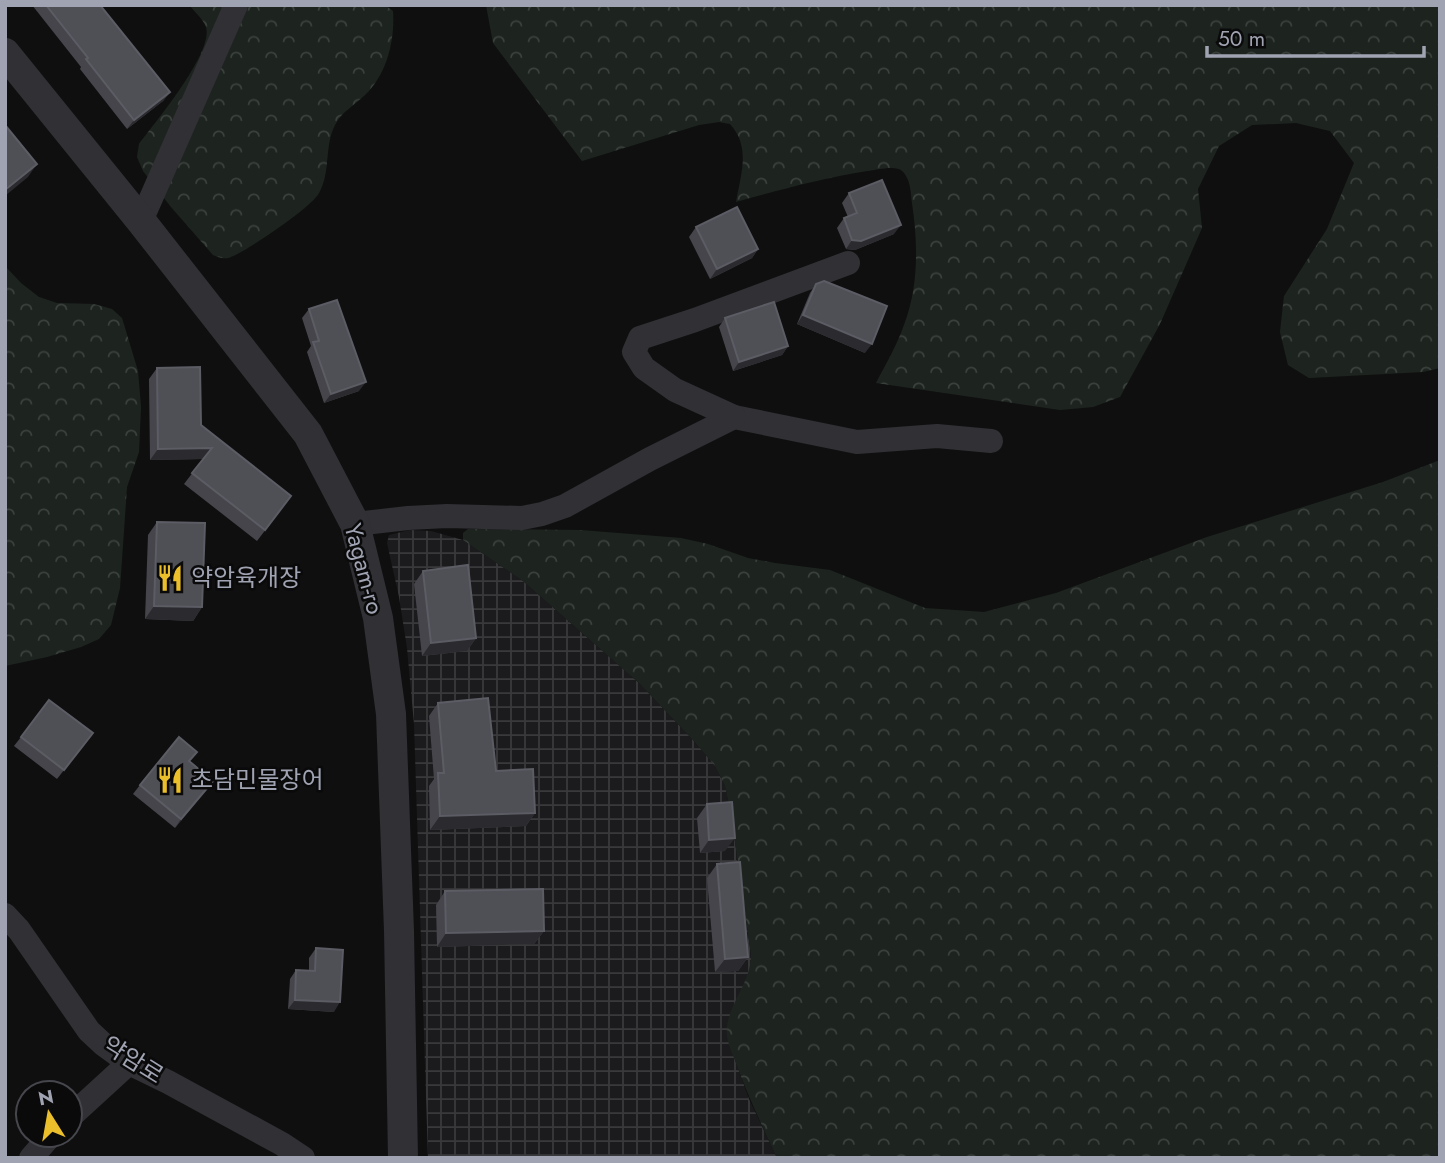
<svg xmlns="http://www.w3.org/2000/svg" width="1445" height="1163" font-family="Jost,'Noto Sans KR',sans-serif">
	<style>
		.industrial { fill: url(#industrial-grid) }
		.forest { fill: url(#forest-crowns) }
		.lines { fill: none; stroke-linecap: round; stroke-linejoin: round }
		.minor { stroke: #303035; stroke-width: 24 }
		.tertiary { stroke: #303035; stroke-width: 30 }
		.wall { fill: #45454b }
		.shaded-wall { fill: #2b2b2f }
		.building { fill: #4f4f56; stroke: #5b5c64; stroke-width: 2 }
		.labels { text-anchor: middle; stroke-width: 5; stroke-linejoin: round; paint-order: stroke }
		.street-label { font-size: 24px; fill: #a0a3b1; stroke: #0a0a0b }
		.poi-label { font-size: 24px; fill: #a0a3b1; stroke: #0a0a0b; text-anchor: start }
	</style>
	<defs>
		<pattern id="industrial-grid" width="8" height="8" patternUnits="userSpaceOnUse" patternTransform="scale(1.75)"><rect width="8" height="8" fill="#1b1b1d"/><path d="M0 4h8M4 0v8" fill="none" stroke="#39393b"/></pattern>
		<pattern id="forest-crowns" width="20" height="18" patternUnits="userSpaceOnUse" patternTransform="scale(1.75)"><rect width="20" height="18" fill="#1d241f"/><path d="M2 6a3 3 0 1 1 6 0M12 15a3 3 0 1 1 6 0" fill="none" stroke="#3b413d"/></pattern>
	</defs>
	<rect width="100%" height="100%" fill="#0f0f10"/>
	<polygon class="industrial" points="410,530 431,531 463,540 523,581 639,683 694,741 715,766 725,786 731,814 751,955 751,966 747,979 727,1028 729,1043 749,1099 777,1158 428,1158 414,724 407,648 399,597 387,543 389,535"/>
	<g class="forest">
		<path d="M189,5H385L393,11C395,40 387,74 365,95C354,106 342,111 335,125C324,146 331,172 319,193C312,207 243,254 228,258C222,259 218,257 213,255L171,207L143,171L137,157L139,144C155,123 214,52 206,27C203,19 194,11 189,5Z"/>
		<path d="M486,5H1440V368L1423,372L1309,378L1288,365L1280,332L1284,296L1327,229L1354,163L1330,131L1296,123L1252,125L1219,146L1198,189L1202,228L1160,324L1120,397L1093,407L1060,410L876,383C886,364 897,345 904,325C919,286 918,242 912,203C911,192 910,174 899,169C889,166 876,170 867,171C823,178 779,190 736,202C741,174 751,147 730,124L719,122L699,125L582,161L493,43Z"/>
		<polygon points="5,266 21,283 39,297 57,303 94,304 112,309 122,318 138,371 141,407 139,452 127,487 120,588 111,625 99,639 81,647 47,657 5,666"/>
		<path d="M1440,460V1158H777C762,1126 748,1096 736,1063C732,1052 725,1039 727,1026C731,1001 751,981 751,955L731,814L725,786L715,766L694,741L639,683L523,581L463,540V533L468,529L580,530L681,538L708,544L748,558L775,563L830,570L925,608L984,612L1056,593L1207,537L1383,482Z"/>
	</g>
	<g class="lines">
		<g class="minor">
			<polyline points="141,221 236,5"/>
			<polyline points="734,417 857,442 937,436 991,441"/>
			<polyline points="355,524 408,518 447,516 522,518 542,514 565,506 650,459 734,417 675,390 644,368 634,352 640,338 695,320 848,263"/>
			<polyline points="5,915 19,930 89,1031 103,1044 129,1063 168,1082 282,1144 303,1158"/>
			<polyline points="70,1117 129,1063"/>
			<polyline points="31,1158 51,1135"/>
		</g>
		<polyline class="tertiary" points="5,53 141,221 308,434 355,524 378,618 391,714 399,931 403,1158"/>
	</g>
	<g class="wall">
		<polygon points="32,5 100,5 170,92 163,101 127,129 80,69 81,67"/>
		<polygon points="849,193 894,234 855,250 846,249 837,228 844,218 848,217 842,203"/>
		<polygon points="696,227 758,249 752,258 710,279 689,237"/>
		<polygon points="816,284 865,353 797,324 810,293"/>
		<polygon points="309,309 359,391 324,403 307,352 311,346 302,318"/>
		<polygon points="725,318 788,346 782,355 733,371 719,327"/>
		<polygon points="157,368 201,425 283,507 257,541 184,484 203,459 150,460 149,379"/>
		<polygon points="157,522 202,607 193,621 145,619 148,535"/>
		<polygon points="423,571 476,638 467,651 422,656 414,584"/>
		<polygon points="438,703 496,771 535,813 526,826 430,830 429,786 434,779 429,716"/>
		<polygon points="21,737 86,742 57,779 14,746"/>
		<polygon points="190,761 213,781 175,828 133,794 140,785"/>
		<polygon points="707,804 725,851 700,853 697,818"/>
		<polygon points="717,864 748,957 738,971 715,972 707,878"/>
		<polygon points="445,891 544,931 534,944 437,947 436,905"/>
		<polygon points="316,948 334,1012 288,1009 290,979 296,970 309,971 309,958"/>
	</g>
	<g class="shaded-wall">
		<polygon points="170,92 163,101 127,129 134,120"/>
		<polygon points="37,164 28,177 5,196 5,190"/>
		<polygon points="901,225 894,234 855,250 846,249 852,240"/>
		<polygon points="758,249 752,258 710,279 717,269"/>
		<polygon points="803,315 872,344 865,353 797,324"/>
		<polygon points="788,346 782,355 733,371 739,362"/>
		<polygon points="366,382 359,391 324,403 331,394"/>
		<polygon points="212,448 204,459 150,460 158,449"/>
		<polygon points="154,606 202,607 193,621 145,619"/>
		<polygon points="476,638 467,651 422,656 431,643"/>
		<polygon points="213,781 207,790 175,828 181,819"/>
		<polygon points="535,813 526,826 430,830 440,816"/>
		<polygon points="735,838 725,851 700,853 709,840"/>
		<polygon points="544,931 534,944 437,947 446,933"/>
		<polygon points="748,957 738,971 715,972 725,959"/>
		<polygon points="295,1000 340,1002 334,1012 288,1009"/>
	</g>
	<g class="building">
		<polygon points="46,5 100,5 170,92 134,120 86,59 88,58"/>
		<polygon points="5,125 37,164 5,190"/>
		<polygon points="882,180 901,225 861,241 852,240 844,218 857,213 849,193"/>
		<polygon points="737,207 758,249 717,269 696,227"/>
		<polygon points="824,281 887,306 872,344 803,315 816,284"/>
		<polygon points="337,300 366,382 331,394 313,342 319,341 309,309"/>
		<polygon points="774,302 788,346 739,362 725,318"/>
		<polygon points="200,367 201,425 291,496 265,530 192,473 212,448 158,449 157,368"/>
		<polygon points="157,522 205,523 202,607 154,606"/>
		<polygon points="468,565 476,638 431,643 423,571"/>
		<polygon points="488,698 496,771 533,769 535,813 440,816 438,773 444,773 438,703"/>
		<polygon points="49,700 93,733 64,770 21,737"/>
		<polygon points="179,737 197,752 189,761 213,781 181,819 140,785"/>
		<polygon points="732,802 735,838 709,840 707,804"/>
		<polygon points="740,862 748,957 725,959 717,864"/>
		<polygon points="543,889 544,931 446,933 445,891"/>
		<polygon points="316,948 343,950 340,1002 295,1000 296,970 315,971"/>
	</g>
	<defs>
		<symbol id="restaurant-bare" viewBox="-9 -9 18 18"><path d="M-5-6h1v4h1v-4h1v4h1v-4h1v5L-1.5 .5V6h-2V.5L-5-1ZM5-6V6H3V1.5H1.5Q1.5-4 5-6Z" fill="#ebbe2b" stroke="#0a0a0b" stroke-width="2.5" paint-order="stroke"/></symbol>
	</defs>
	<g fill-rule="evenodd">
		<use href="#restaurant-bare" x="151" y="559" width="38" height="38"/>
		<use href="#restaurant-bare" x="151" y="761" width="38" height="38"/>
	</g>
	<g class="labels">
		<g class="street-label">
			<text transform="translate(364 569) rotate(75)" y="8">Yagam-ro</text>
			<text transform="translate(133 1060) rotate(32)" y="8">약암로</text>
		</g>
		<g class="poi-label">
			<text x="191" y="586">약암육개장</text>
			<text x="191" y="788">초담민물장어</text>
		</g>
	</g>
	<rect width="1445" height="1163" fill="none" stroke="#a0a3b1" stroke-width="14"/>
	<g transform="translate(49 1114) rotate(349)"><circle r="33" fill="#0a0a0b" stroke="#46474d" stroke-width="2"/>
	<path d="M0-5L12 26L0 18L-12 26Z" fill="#ebbe2b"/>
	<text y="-10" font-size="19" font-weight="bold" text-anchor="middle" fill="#a0a3b1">N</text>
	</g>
	<path d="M1207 46v10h217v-10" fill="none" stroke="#a0a3b1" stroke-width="3.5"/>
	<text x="1218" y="46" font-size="21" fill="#a0a3b1" stroke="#0a0a0b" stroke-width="5" paint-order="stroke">50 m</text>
</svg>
